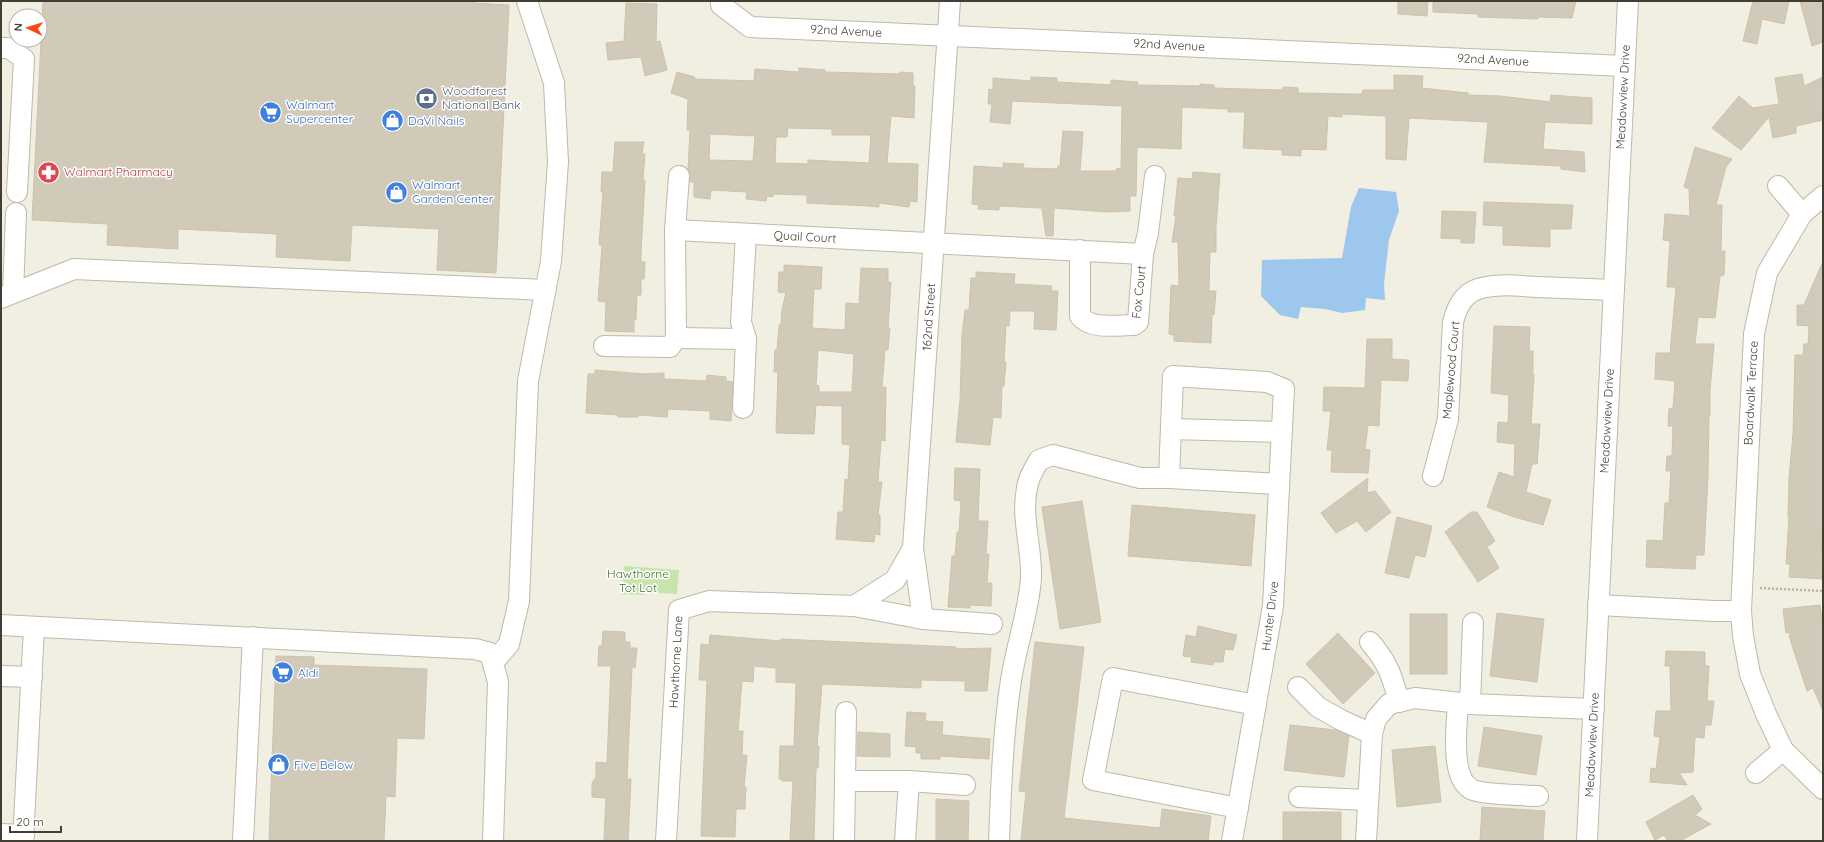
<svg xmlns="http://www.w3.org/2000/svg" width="1824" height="842" font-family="Quicksand,sans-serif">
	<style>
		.green { fill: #c6e5ab }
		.water { fill: #9ec7ee }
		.building { fill: #d2cab8; stroke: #cdc3ab; fill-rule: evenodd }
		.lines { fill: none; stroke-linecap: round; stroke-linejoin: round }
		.minor-casing { stroke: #bfb9a8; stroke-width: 22 }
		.path { stroke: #beb397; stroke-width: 2.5; stroke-dasharray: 2 2; stroke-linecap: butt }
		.minor { stroke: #fff; stroke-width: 20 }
		.labels { text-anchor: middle; stroke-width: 3; stroke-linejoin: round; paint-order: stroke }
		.street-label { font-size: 12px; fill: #423e33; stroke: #fff }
		.service-label { font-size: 12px; fill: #4e5e75; stroke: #fff; text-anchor: start }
		.shop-label { font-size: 12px; fill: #366cbe; stroke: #fff; text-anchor: start }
		.health-label { font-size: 12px; fill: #be3a42; stroke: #fff; text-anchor: start }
		.park-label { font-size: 12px; fill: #3e7228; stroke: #fff }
	</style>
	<rect width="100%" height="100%" fill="#f1eee2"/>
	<polygon class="green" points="624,566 679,570 677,594 645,592 645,595 622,594"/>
	<polygon class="water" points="1359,188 1396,192 1399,211 1389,240 1384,284 1385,300 1366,298 1365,310 1342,313 1325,309 1301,307 1298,319 1280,315 1261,296 1262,260 1342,258 1351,207"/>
	<g class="building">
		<polygon points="43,1 474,1 474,3 509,5 496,273 437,270 439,229 352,225 350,261 276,257 277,234 178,229 178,249 107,245 108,224 32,220"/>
		<polygon points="1398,1 1428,1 1427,16 1398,14"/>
		<polygon points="1433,1 1576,1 1572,18 1538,17 1538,19 1478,17 1478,14 1433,12"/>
		<polygon points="1753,1 1789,1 1784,24 1762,19 1757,44 1743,41"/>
		<polygon points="1800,1 1823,1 1823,42 1812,46"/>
		<polygon points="626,3 657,4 656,42 660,41 667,70 645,76 641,57 608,60 606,43 624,41"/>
		<path d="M799,68L825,70V72L900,74V72L913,73V87L915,86L914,118L891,116L887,163L918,164L917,202L910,201L909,207L879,203V207L868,206L807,203V195L773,194V197L767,196L766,201L746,199L747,192L711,190L710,199L694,197V182H690L688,170L690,130H687L688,99L671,93L677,72L695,77L694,79L754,81L755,69L799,72ZM788,128L832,129V135H871L869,163L808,160V164L775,163L776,137H787ZM710,134L755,136L753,161L709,160Z"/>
		<polygon points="1802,74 1804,86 1823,77 1823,120 1796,126 1796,133 1773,138 1769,117 1741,150 1712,128 1739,96 1753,108 1779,104 1775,78"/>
		<polygon points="1394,75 1423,76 1422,88 1468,93 1468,95 1500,96 1550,102 1551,95 1592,98 1592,124 1545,122 1543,149 1584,152 1585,172 1561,169 1561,166 1484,162 1488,122 1409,118 1406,160 1386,159 1386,116 1342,114 1342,117 1328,116 1326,150 1301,149 1301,156 1282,155 1282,150 1243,148 1245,112 1228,112 1228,109 1182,107 1181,149 1137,147 1136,196 1130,196 1130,211 1107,212 1054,208 1053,236 1046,236 1042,208 999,206 999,210 978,209 979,205 972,204 974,166 1003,168 1003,163 1024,164 1023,168 1057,169 1058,166 1060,166 1063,131 1083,132 1080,171 1116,171 1117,168 1121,169 1122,106 1012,101 1010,124 990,122 992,104 988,104 989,89 993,90 993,78 1031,81 1031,77 1057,78 1057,82 1111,85 1111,80 1138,82 1137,85 1200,86 1200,84 1214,85 1214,88 1282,90 1283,87 1298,88 1298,93 1352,94 1362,94 1363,90 1394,90"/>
		<polygon points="615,142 644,142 642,154 645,154 643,180 645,180 641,254 641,262 645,262 644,279 641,279 641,295 637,295 636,320 634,320 634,332 605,331 606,302 598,301 602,245 599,245 603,192 601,192 602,172 613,172"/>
		<polygon points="1695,147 1732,159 1726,167 1716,205 1722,205 1721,251 1725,251 1724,275 1720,276 1715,318 1698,317 1695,344 1714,344 1710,391 1710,415 1709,415 1708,477 1704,555 1696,555 1695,569 1646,567 1647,540 1663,541 1665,503 1669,503 1671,471 1666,471 1667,456 1672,456 1673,426 1668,426 1669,409 1673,408 1675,381 1655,379 1656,353 1670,353 1676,287 1667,287 1670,241 1663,240 1665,214 1690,216 1689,189 1684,187"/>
		<polygon points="1193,172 1220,174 1216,227 1216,252 1210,252 1209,291 1216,291 1214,315 1212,314 1211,343 1174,341 1174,335 1169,334 1171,285 1179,286 1178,242 1172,242 1176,216 1174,216 1178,178 1192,179"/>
		<polygon points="1484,202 1573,205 1571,229 1550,229 1550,247 1503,245 1503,226 1483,225"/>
		<polygon points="1442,211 1476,212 1474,243 1461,243 1461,239 1441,238"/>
		<polygon points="1823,261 1823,532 1822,532 1821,563 1823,563 1823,579 1789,577 1790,564 1786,564 1789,517 1788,517 1789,478 1793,434 1795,355 1803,355 1804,344 1808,344 1809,326 1797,325 1797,305 1804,305"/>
		<path d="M784,265L822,267L821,289H814L812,328L845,330L846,303L859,304L861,268L888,269V282H891L888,328H890L888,350H885L882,387H886L885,441L881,440L878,482H882L878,515H880V535L875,534L874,542L836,539L838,512H843L845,479L848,480L850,445L842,444V406L816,405L814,434L776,433L778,372H774L775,350H777L779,325H781L782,309L786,293L778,292L779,272H784ZM818,350L854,354L852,392H819V386L816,385Z"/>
		<polygon points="976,272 1015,274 1014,284 1052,286 1051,291 1058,291 1056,330 1034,329 1035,311 1010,311 1009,326 1006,325 1004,362 1006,362 1004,386 1002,386 1001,418 993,417 990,445 956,442 960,400 962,335 965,310 969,310 971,278 976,278"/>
		<polygon points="1494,326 1530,327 1529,351 1533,351 1533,375 1534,375 1531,424 1540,424 1537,464 1532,464 1526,492 1551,500 1543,525 1514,517 1487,507 1499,472 1514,477 1515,444 1497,442 1498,422 1508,423 1509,395 1491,393"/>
		<polygon points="1367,339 1392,339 1392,359 1409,360 1408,381 1381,380 1379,426 1368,425 1365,449 1370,450 1368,473 1331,472 1332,450 1327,450 1331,411 1323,411 1324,387 1365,388"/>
		<polygon points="595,370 644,374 664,373 664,379 706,381 707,375 726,377 726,381 733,382 731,421 710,419 710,411 668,409 667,417 638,415 638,417 618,417 618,415 586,413 588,374 595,374"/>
		<polygon points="955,468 980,469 978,521 988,521 986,554 989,554 987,583 992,583 991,606 970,605 970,608 948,607 952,556 955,556 957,532 959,532 961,501 954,500"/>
		<polygon points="1368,478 1367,493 1375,491 1391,512 1366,532 1357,521 1336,533 1321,513"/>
		<polygon points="1082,501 1101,622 1060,629 1042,507"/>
		<polygon points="1132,505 1255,515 1251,566 1128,556"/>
		<polygon points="1471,512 1477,512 1495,541 1487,547 1499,568 1478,582 1445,532"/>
		<polygon points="1397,517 1432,526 1425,557 1415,555 1409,578 1385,573"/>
		<polygon points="1820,605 1823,626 1823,711 1813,688 1807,691 1790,639 1789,632 1786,633 1783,609"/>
		<polygon points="1497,613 1544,619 1537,682 1490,676"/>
		<rect x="1410" y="614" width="37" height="60"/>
		<polygon points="1198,626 1237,635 1233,650 1225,649 1223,662 1214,662 1213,665 1191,662 1192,657 1183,656 1186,635 1196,637"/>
		<polygon points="603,631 625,632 625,642 630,642 630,648 637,648 635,668 632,667 627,779 631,779 628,841 604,840 606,798 592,797 592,783 596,777 596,762 607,763 611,666 598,666 599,646 602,646"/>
		<polygon points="1338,633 1375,673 1343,704 1306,664"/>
		<polygon points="710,635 781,641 781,639 956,647 956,649 991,648 987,691 965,691 965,681 921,680 921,688 822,684 817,746 819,746 818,768 816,768 814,841 790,841 793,781 782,781 782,779 779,779 780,746 794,746 796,683 776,682 776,668 754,666 753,682 742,681 738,731 743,731 742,755 747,755 744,787 746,787 745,809 736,809 735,837 701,836 707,680 699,680 701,644 709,645"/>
		<polygon points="1035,642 1084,647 1064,818 1160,828 1162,809 1211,816 1208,841 1021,841 1026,792 1019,791"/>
		<polygon points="1666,651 1705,652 1705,666 1709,666 1707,701 1714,701 1711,725 1705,725 1704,738 1695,737 1693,772 1679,773 1687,785 1650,782 1651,768 1656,769 1660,737 1654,736 1656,711 1671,711 1670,666 1665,666"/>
		<polygon points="276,656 314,657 314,665 427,669 424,739 397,738 395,797 386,796 384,841 269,841"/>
		<polygon points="907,712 926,713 925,721 943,722 942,735 990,739 989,759 940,756 940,759 921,759 921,753 916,753 916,747 905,746"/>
		<polygon points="1290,725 1335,730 1349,736 1344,777 1284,770"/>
		<polygon points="1484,727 1542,736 1536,775 1478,766"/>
		<polygon points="858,732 890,734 890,757 857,756"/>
		<polygon points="1435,746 1441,802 1397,807 1392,750"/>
		<polygon points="1693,795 1702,809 1695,815 1711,824 1680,841 1668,841 1664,835 1655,840 1646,822"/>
		<polygon points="936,799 969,801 968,841 936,841"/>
		<polygon points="1482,807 1545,811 1543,841 1480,841"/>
		<rect x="1283" y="812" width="58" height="29"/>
	</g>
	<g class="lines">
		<defs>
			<g id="minor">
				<polyline points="721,1 721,5 750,27 1625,66"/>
				<polyline points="1,48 9,48 24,59 17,192"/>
				<polyline points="1778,186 1802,214"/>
				<polyline points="1823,196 1802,214 1767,273 1754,334 1741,611 1743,636 1750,674 1766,714 1783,750 1823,789"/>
				<polyline points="675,230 1143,254"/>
				<path d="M1080,250V316C1091,330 1117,325 1134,325L1138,322L1143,254L1148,233L1155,176"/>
				<polyline points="13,293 16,213"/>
				<polyline points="1,298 74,269 545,290"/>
				<polyline points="676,338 746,339"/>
				<polyline points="604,346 670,347 676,338 675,230 679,176"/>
				<polyline points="743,408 746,339 741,322 746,234"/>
				<polyline points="1171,429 1281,432"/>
				<path d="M1433,476L1448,419L1453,322C1457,307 1463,294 1478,289C1495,283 1519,286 1537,287C1562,288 1588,289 1614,290"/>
				<polyline points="913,548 923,619"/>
				<polyline points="1598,605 1714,611 1741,611"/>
				<polyline points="854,606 895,580 913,548 950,1"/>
				<polyline points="1,625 475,649 490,653 498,682 493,841"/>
				<path d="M1370,642C1388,663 1392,676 1399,702"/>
				<polyline points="493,663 509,644 519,601 528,381 551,261 558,162 554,83 527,1"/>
				<polyline points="1,676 32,677"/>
				<polyline points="1298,687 1318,707 1341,720 1372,734"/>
				<path d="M1458,703C1457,725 1449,780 1473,790C1486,795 1523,795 1538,796"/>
				<polyline points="1470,704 1473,623"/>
				<polyline points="1756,773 1783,750"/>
				<polyline points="845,781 846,712"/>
				<polyline points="1299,797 1368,800"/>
				<polyline points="1238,808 1093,780 1113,678 1256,705"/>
				<polyline points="1,834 24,835"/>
				<polyline points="23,841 34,627"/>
				<polyline points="243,841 253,637"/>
				<polyline points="666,841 679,610 709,601 854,606 923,619 992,624"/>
				<polyline points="844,841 845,781 909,781 965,785"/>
				<polyline points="905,841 909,781"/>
				<path d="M999,841C1001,787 1003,733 1011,680C1016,649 1026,619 1030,588C1035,555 1020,521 1027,488C1028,478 1034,469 1039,460L1053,455L1140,478H1169"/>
				<polyline points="1232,841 1273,606 1284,389 1267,382 1173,376 1169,478 1279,484"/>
				<polyline points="1366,841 1372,734 1376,719 1389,704 1415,698 1470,704 1594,709"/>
				<polyline points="1587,841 1628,1"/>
			</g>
		</defs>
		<use href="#minor" class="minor-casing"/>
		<polyline class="path" points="1760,588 1823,591"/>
		<use href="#minor" class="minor"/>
	</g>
	<defs>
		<symbol id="bank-disc" viewBox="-11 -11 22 22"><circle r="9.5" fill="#5c6f8a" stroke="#fff"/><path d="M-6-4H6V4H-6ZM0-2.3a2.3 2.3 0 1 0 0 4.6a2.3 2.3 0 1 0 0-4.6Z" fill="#fff"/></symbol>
		<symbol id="supermarket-disc" viewBox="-11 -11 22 22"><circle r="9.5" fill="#3f7fe0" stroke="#fff"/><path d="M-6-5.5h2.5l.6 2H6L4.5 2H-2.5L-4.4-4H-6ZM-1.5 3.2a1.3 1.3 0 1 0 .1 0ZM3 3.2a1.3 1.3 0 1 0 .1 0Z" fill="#fff"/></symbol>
		<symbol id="shop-disc" viewBox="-11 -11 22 22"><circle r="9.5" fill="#3f7fe0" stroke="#fff"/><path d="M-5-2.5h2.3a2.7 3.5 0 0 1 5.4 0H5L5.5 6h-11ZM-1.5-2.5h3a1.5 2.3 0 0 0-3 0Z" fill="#fff"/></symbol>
		<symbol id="pharmacy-disc" viewBox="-11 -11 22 22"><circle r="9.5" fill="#e0444e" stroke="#fff"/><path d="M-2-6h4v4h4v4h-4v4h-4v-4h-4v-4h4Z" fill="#fff"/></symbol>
	</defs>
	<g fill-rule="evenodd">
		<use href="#bank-disc" x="414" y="86" width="25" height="25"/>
		<use href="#supermarket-disc" x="258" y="100" width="25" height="25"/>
		<use href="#shop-disc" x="380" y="108" width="25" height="25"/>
		<use href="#pharmacy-disc" x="36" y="160" width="25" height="25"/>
		<use href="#shop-disc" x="384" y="180" width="25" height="25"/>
		<use href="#supermarket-disc" x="270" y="660" width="25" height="25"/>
		<use href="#shop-disc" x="266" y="752" width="25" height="25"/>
	</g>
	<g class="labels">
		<g class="street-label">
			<text transform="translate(846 31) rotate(3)" y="4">92nd Avenue</text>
			<text transform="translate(1169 45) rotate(3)" y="4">92nd Avenue</text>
			<text transform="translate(1493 60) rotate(3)" y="4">92nd Avenue</text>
			<text transform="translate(1623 97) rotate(-87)" y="4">Meadowview Drive</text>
			<text transform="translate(805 237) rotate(3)" y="4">Quail Court</text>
			<text transform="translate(1139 292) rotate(-84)" y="4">Fox Court</text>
			<text transform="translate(929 317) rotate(-86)" y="4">162nd Street</text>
			<text transform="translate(1451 370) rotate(-85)" y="4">Maplewood Court</text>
			<text transform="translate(1751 393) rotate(-87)" y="4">Boardwalk Terrace</text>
			<text transform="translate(1607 421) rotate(-87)" y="4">Meadowview Drive</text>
			<text transform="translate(1270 616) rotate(-83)" y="4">Hunter Drive</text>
			<text transform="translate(676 662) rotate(-87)" y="4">Hawthorne Lane</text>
			<text transform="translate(1592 745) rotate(-87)" y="4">Meadowview Drive</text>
		</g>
		<g class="service-label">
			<text x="442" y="95">Woodforest<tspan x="442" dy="14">National Bank</tspan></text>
		</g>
		<g class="shop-label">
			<text x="286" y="109">Walmart<tspan x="286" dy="14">Supercenter</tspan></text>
			<text x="408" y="125">DaVi Nails</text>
			<text x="412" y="189">Walmart<tspan x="412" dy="14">Garden Center</tspan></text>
			<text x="298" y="677">Aldi</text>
			<text x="294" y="769">Five Below</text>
		</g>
		<g class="health-label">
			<text x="64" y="176">Walmart Pharmacy</text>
		</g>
		<g class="park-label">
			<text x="638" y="578">Hawthorne<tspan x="638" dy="14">Tot Lot</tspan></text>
		</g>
	</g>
	<rect width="1824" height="842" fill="none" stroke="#423e33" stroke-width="4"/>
	<g transform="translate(28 28) rotate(274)"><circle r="19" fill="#ffffff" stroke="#b3b2ad"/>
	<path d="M0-3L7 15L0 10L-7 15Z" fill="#f74913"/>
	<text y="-6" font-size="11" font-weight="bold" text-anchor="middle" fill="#423e33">N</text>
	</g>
	<path d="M10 826v6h51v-6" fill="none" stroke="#423e33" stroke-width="2"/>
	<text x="16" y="826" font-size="12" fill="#423e33" stroke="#ffffff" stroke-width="3" paint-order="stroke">20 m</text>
</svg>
